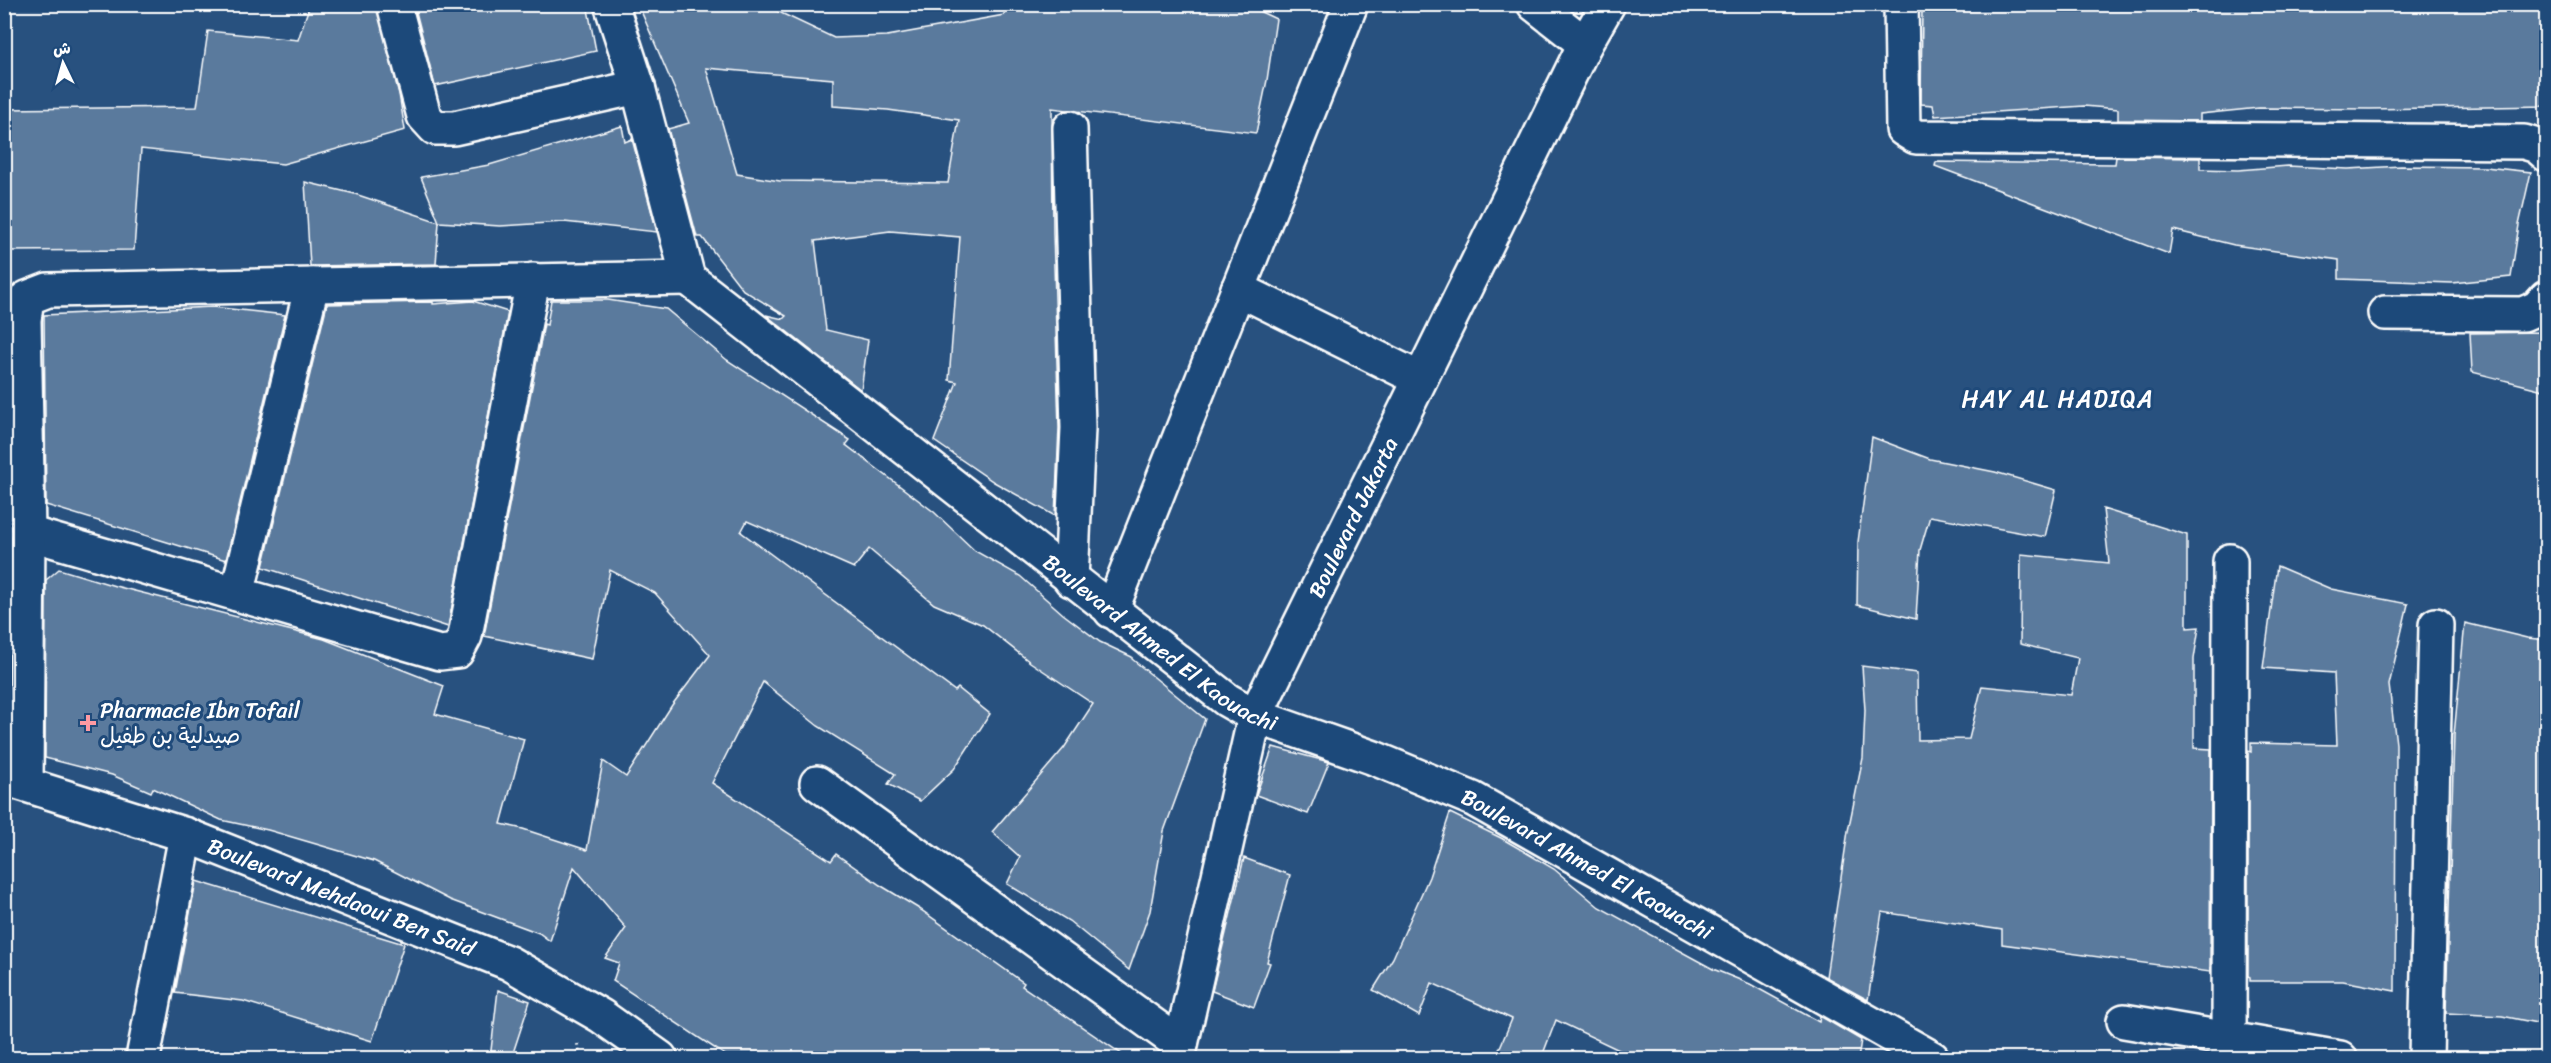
<svg xmlns="http://www.w3.org/2000/svg" width="2551" height="1063" font-family="Sriracha,'Playpen Sans Arabic',sans-serif">
	<style>
		.building { fill: #5a7a9d; stroke: #fff; stroke-width: 1.5; fill-rule: evenodd }
		.lines { fill: none; stroke-linecap: round; stroke-linejoin: round }
		.minor-casing { stroke: #fff; stroke-width: 38 }
		.tertiary-casing { stroke: #fff; stroke-width: 38 }
		.path { stroke: #fff; stroke-width: 4; stroke-dasharray: 1.5 4.5; stroke-linecap: butt }
		.minor { stroke: #1f4a7a; stroke-width: 33 }
		.tertiary { stroke: #1f4a7a; stroke-width: 33 }
		.poi-dot { fill: #ff9aa2; stroke: #1f4a7a; stroke-width: 2 }
		.labels { text-anchor: middle; stroke-width: 6; stroke-linejoin: round; paint-order: stroke }
		.street-label { font-size: 22px; fill: #fff; stroke: #1f4a7a }
		.poi-label { font-size: 22px; fill: #fff; stroke: #1f4a7a; text-anchor: start }
		.neighbourhood-label { font-size: 24px; letter-spacing: 1.5px; fill: #fff; stroke: #1f4a7a }
	</style>
	<rect width="100%" height="100%" fill="#28517f"/>
	<filter id="ink" filterUnits="userSpaceOnUse"><feTurbulence type="fractalNoise" baseFrequency=".0167" numOctaves="2"/><feDisplacementMap in="SourceGraphic" scale="12" xChannelSelector="R" yChannelSelector="G"/><feConvolveMatrix kernelMatrix="1 2 1 2 8 2 1 2 1" color-interpolation-filters="sRGB"/></filter>
	<g filter="url(#ink)">
		<g class="building">
			<polygon points="310,4 376,4 399,94 405,130 283,164 141,149 134,250 8,251 4,224 4,109 197,107 208,31 298,40"/>
			<polygon points="414,4 587,4 596,51 435,86"/>
			<path d="M638,4H762L834,38L887,36L1004,15L1005,4H1244L1276,19L1267,80L1256,133L1052,108L1053,233L1059,428L1055,516L994,482L934,441L957,382L949,380L960,237L890,231L815,241L826,330L868,340L861,390L766,315L783,319L786,316L743,290L702,237H697L668,129L689,123ZM706,68L833,79V106L888,110L959,120L948,183L780,181L737,174Z"/>
			<polygon points="1922,4 2547,4 2547,106 2370,109 2259,108 2200,114 2200,121 2118,120 2118,109 2084,106 1935,116 1933,105 1921,104"/>
			<polygon points="622,126 625,142 632,139 657,232 564,222 500,226 439,222 421,177 489,165"/>
			<polygon points="2116,157 2200,158 2200,169 2238,170 2288,166 2348,169 2401,166 2485,167 2531,172 2519,225 2511,277 2452,283 2339,279 2339,260 2234,245 2173,230 2169,254 1935,166 1936,162 2115,164"/>
			<polygon points="305,182 355,194 439,222 436,264 310,266"/>
			<polygon points="551,300 608,300 666,309 727,360 850,440 846,445 934,512 975,551 1020,576 1063,614 1100,642 1132,657 1132,659 1205,719 1164,831 1150,911 1129,970 1069,921 1007,884 1020,857 992,832 1064,748 1093,704 1030,662 983,625 934,604 869,549 854,568 747,521 741,532 955,691 958,688 990,714 954,769 920,801 888,784 895,774 818,726 763,682 712,783 831,861 836,854 880,885 921,910 1024,983 1022,986 1129,1059 731,1059 613,981 619,963 605,958 626,928 574,867 550,941 539,933 450,900 374,861 268,830 221,820 153,788 151,792 112,775 45,758 46,580 59,569 115,586 324,639 444,686 435,714 524,739 501,824 523,829 587,850 603,761 626,777 672,705 710,655 655,593 610,570 592,659 484,636 544,324 547,325"/>
			<polygon points="473,301 508,312 448,627 263,567 327,304 433,302 433,304"/>
			<polygon points="212,307 285,315 226,560 46,505 44,315"/>
			<polygon points="2547,332 2547,391 2472,372 2470,333"/>
			<polygon points="1872,437 1930,459 1995,472 2056,490 2045,537 1930,516 1920,550 1916,619 1857,605 1858,542"/>
			<polygon points="2103,509 2187,535 2187,628 2199,627 2194,659 2194,748 2211,749 2210,972 2002,944 2002,930 1882,912 1868,1000 1826,977 1848,831 1863,758 1865,710 1862,666 1917,673 1918,740 1969,739 1982,686 2071,695 2078,658 2020,644 2021,554 2109,563"/>
			<polygon points="2277,566 2331,589 2408,604 2389,685 2396,744 2395,991 2343,981 2250,981 2250,977 2248,976 2248,751 2251,752 2251,743 2337,745 2334,673 2263,668"/>
			<polygon points="9,613 8,725 4,726 4,617"/>
			<polygon points="2465,623 2527,638 2547,640 2547,1025 2502,1016 2446,1013 2454,735"/>
			<polygon points="1273,747 1329,762 1308,814 1256,795"/>
			<polygon points="1450,813 1501,838 1554,869 1599,907 1713,969 1750,984 1819,1022 1820,1016 1861,1040 1858,1059 1638,1059 1556,1020 1541,1059 1495,1059 1512,1019 1432,983 1419,1016 1373,990 1393,958 1429,877"/>
			<polygon points="1244,858 1290,875 1267,962 1270,963 1254,1007 1212,991"/>
			<polygon points="196,881 404,944 372,1041 243,1001 175,993"/>
			<polygon points="498,990 530,1001 511,1059 490,1059"/>
		</g>
		<g class="lines">
			<defs>
				<g id="minor">
					<polyline points="394,4 424,116 435,128 454,128 638,87"/>
					<polyline points="1534,4 1585,44"/>
					<polyline points="1901,4 1903,129 1916,137 2524,142 2537,146 2546,154"/>
					<polyline points="1070,128 1078,428 1071,580"/>
					<polyline points="1238,289 1420,379"/>
					<polyline points="2385,313 2523,314 2537,308 2546,298"/>
					<polyline points="28,533 440,653 457,651 465,636 533,280"/>
					<polyline points="237,594 312,285"/>
					<polyline points="1111,611 1351,4"/>
					<polyline points="817,783 1181,1045"/>
					<polyline points="26,784 28,533 24,320 27,298 48,290 688,278"/>
					<polyline points="2124,1021 2340,1058"/>
					<polyline points="143,1058 186,835"/>
					<polyline points="2229,1058 2230,561"/>
					<polyline points="2426,1058 2436,625"/>
				</g>
				<g id="tertiary">
					<path id="s1" d="M611,4L638,87L688,278L1227,700L1255,716L1374,758L1473,799L1932,1058"/>
					<path id="s2" d="M4,778L186,835L509,963L601,1016L660,1058"/>
					<path id="s3" d="M1178,1058L1255,716L1585,44L1608,4"/>
				</g>
			</defs>
			<use href="#minor" class="minor-casing"/>
			<use href="#tertiary" class="tertiary-casing"/>
			<polyline class="path" points="578,1044 579,1058"/>
			<use href="#minor" class="minor"/>
			<use href="#tertiary" class="tertiary"/>
		</g>
	</g>
	<path class="poi-dot" d="M85 714h6v6h6v6h-6v6h-6v-6h-6v-6h6z"/>
	<g class="labels">
		<g class="street-label">
			<text dy="8" stroke="none"><textPath href="#s3" startOffset="572">Boulevard Jakarta</textPath></text>
			<text dy="8" stroke="none"><textPath href="#s1" startOffset="882">Boulevard Ahmed El Kaouachi</textPath></text>
			<text dy="8" stroke="none"><textPath href="#s1" startOffset="1366">Boulevard Ahmed El Kaouachi</textPath></text>
			<text dy="8" stroke="none"><textPath href="#s2" startOffset="358">Boulevard Mehdaoui Ben Said</textPath></text>
		</g>
		<g class="poi-label">
			<text x="100" y="718">Pharmacie Ibn Tofail<tspan x="100" dy="25">صيدلية بن طفيل</tspan></text>
		</g>
		<g class="neighbourhood-label">
			<text x="2058" y="407">HAY AL HADIQA</text>
		</g>
	</g>
	<rect width="2551" height="1063" fill="none" stroke="#1f4a7a" stroke-width="24"/>
	<rect x="12" y="12" width="2527" height="1039" fill="none" stroke="#fff" stroke-width="2" filter="url(#ink)"/>
	<g transform="translate(63 63) rotate(355)" stroke="#1f4a7a" stroke-width="4.5" paint-order="stroke">
	<path d="M0-4.5L10 22L0 15L-10 22Z" fill="#ffffff"/>
	<text y="-9" font-size="16" font-weight="bold" text-anchor="middle" fill="#ffffff">ش</text>
	</g>
</svg>
